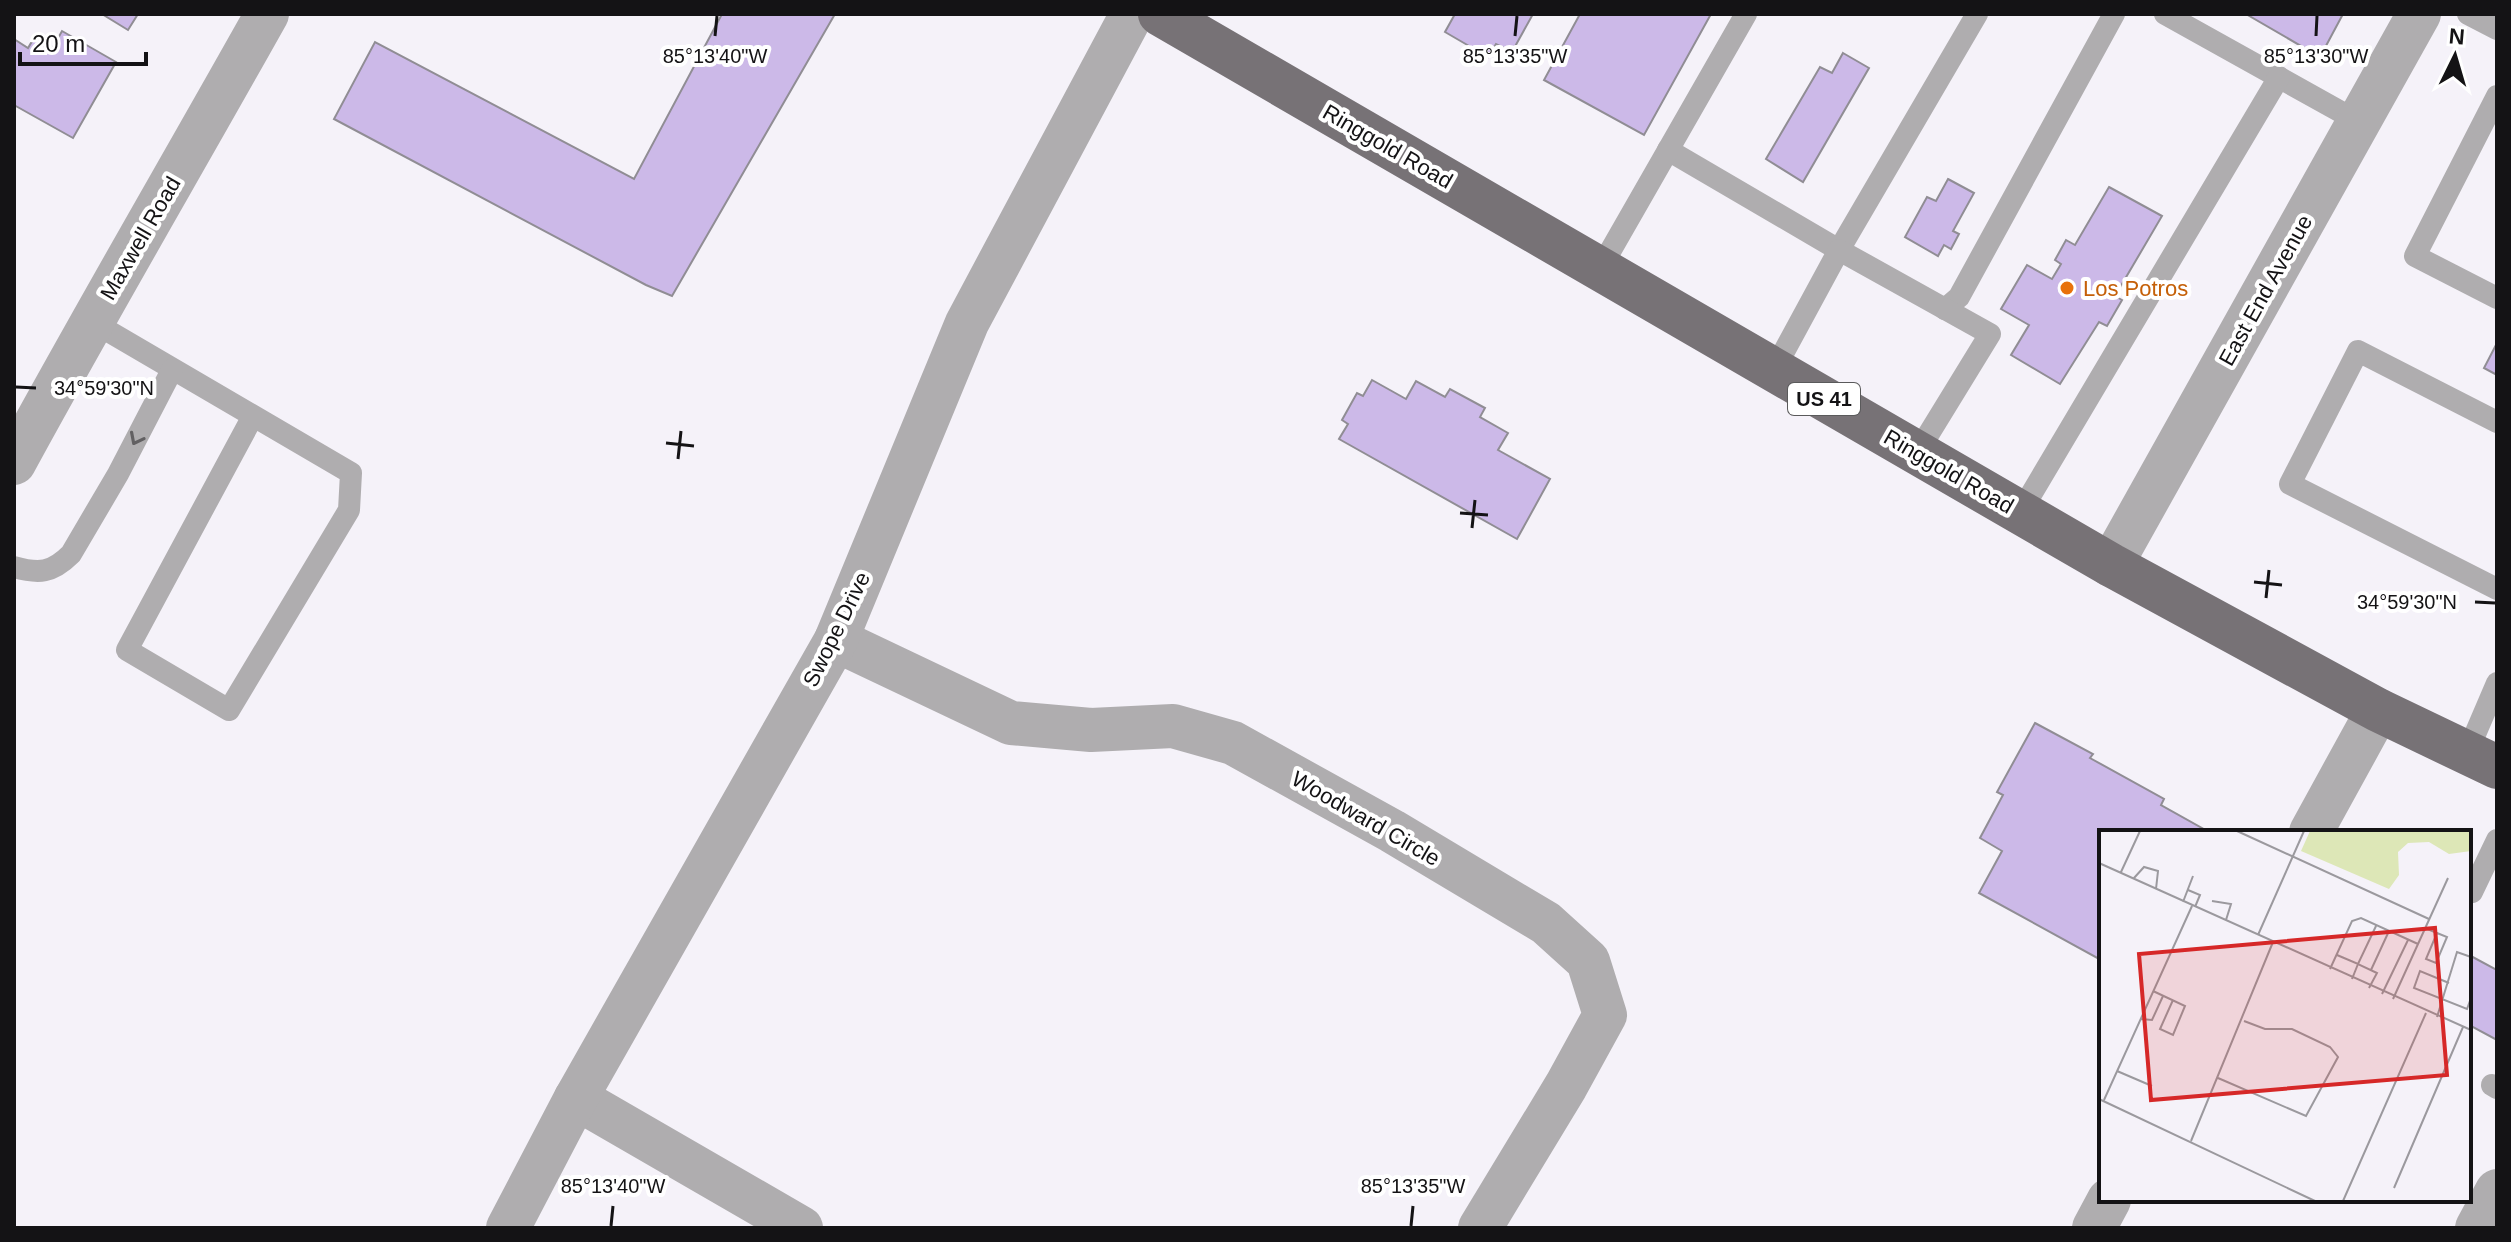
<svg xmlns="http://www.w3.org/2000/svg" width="2511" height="1242" font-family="Arial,sans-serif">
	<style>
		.building { fill: #ccb9e8; stroke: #908d94; stroke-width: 2 }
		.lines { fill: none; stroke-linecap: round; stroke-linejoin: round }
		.lane { stroke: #afadaf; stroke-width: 22 }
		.street { stroke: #afadaf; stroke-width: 44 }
		.primary { stroke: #777276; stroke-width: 44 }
		.oneway { stroke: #626062 }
		.ticks { fill: none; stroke: #141315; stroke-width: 3 }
		.food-dot { fill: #e8710a; stroke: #fff; stroke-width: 3 }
		.labels { text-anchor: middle; stroke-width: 8; stroke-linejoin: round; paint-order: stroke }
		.shield { fill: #fff; stroke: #5a5a5b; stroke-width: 2 }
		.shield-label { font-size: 20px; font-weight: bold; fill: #141315 }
		.street-label { font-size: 22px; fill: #141315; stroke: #fff }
		.food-label { font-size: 22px; fill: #c56008; stroke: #fff; text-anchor: start }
		.inset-road { fill: none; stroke: #9b999e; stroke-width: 2 }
		.view { fill: #d62828; fill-opacity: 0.15; stroke: #d62828; stroke-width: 4 }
		.inset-edge { fill: none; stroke: #141315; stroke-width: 4 }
		.ticks-label { font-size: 20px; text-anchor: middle; fill: #141315; stroke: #fff; stroke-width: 8; stroke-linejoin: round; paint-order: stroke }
	</style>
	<rect width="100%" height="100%" fill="#f5f2f9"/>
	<g class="building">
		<polygon points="102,14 138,14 128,30"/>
		<polygon points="722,14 835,14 672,296 646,285 334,119 375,42 634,179"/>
		<polygon points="1455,14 1533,14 1512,52 1496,44 1488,57 1445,32"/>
		<polygon points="1580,14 1711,14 1644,135 1544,80"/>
		<polygon points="2246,14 2343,14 2320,57"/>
		<polygon points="62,31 116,62 73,138 14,105 14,39 28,48 34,38 52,49"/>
		<polygon points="1843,53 1869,68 1803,182 1766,159 1820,67 1832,73"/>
		<polygon points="1948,179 1974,193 1953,231 1959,234 1951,249 1944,245 1938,256 1905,237 1927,197 1936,201"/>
		<polygon points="2109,187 2162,216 2115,296 2122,300 2107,326 2099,322 2060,384 2011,355 2029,325 2001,309 2027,265 2052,279 2061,264 2055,260 2066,240 2075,245"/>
		<polygon points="2497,343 2497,375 2484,368"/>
		<polygon points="1372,380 1406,399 1416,381 1445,397 1450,389 1485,408 1480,417 1508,433 1498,450 1550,479 1517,539 1339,439 1348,424 1342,420 1357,393 1363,396"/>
		<polygon points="2035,723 2093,754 2090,758 2164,799 2161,805 2209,832 2101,832 2101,960 1979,893 2002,851 1980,838 2003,795 1997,792"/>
		<polygon points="2469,955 2497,970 2497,1040 2469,1025"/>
	</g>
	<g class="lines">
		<g class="lane">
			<polyline points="2165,14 2359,122"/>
			<polyline points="2468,14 2497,29"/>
			<polyline points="2497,96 2415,256 2497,298"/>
			<polyline points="1668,150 1839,250 1977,14"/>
			<polyline points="1600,269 1746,14"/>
			<polyline points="1945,309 1959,297 2114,14"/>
			<polyline points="91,321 351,473 349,510 229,710 127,650 253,416"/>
			<polyline points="1774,370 1839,250 1990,334 1917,453"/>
			<polyline points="2497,422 2358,351 2290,484 2497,589"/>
			<polyline points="2020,513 2279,77"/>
			<path d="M14,567C39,574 52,573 71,554L118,474L172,370"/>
			<polyline points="2467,753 2497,683"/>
			<polyline points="2472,892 2497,840"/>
			<polyline points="2492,1085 2497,1088"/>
		</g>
		<g class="street">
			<path d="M14,463C96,312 183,164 267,14"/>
			<polyline points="2111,565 2419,14"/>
			<polyline points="836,640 1011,723 1091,730 1173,726 1233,743 1392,831 1546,923 1588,961 1605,1015 1566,1086 1480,1228"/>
			<polyline points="2311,832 2378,710"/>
			<polyline points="576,1098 801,1228"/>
			<polyline points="508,1228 576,1098 836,640 967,323 1132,14"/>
			<polyline points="2094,1228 2109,1200"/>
			<polyline points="2477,1228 2497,1191"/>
		</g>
		<polyline class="primary" points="1160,14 2111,565 2378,710 2497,767"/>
	</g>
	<defs><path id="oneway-chevron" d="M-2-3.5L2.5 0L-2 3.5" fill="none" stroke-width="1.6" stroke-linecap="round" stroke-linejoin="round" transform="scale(2)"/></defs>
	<use class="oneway" href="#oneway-chevron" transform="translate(136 439) rotate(117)"/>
	<path class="ticks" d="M715,36L717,16M1515,36L1517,16M2316,36L2317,16M16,387L36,388M666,443L694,446M678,459L681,431M1460,513L1488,515M1472,528L1475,500M2254,582L2282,585M2266,598L2269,570M2475,602L2495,603M611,1226L613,1206M1411,1226L1413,1206"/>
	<circle class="food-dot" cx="2067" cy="288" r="8"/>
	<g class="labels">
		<rect class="shield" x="1788" y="383" width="72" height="32" rx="6"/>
		<g class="shield-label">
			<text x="1824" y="406">US 41</text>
		</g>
		<g class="street-label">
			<text transform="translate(1388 146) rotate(30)" y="8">Ringgold Road</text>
			<text transform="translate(140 238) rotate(-60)" y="8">Maxwell Road</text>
			<text transform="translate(2265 290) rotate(-61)" y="8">East End Avenue</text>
			<text transform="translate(1949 471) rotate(30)" y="8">Ringgold Road</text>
			<text transform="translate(836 629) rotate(-64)" y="8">Swope Drive</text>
			<text transform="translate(1366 818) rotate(30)" y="8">Woodward Circle</text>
		</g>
		<g class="food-label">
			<text x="2083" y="296">Los Potros</text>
		</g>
	</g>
	<g transform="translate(2099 830)">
		<rect width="372" height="372" fill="#f5f2f9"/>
		<path d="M211,1H372V21L350,24L330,12L309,13L299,22L300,45L290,59L202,21Z" fill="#dde7b7"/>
		<path class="inset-road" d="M138,1L330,89M0,33L372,200M22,42L41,1M35,48L45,37L59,41L57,59M89,60L101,65L96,77M113,71L132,74L127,90M84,72L94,46M326,98L338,103L327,129L337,133L348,107L338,103M159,105L205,1M238,125L259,134L277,96M231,139L253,91L262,88L319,114M272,140L290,101M253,149L259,134L278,143L270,158M350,153L321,141L315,158L368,179L372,168M54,161L86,176L74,205L61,199L74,170M283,164L309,110M294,169L349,48M338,187L358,122L372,127M42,189L53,190L64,166M18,241L53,256M119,248L207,286L239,227L231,217L193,199H166L145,191M0,269L216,371M5,270L93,76M92,311L174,112M295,358L364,197M244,371L327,183"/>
		<path class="view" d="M336,98L348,245L52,270L40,124Z"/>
		<rect width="372" height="372" class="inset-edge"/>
	</g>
	<g class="ticks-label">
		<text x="715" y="63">85°13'40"W</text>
		<text x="1515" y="63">85°13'35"W</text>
		<text x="2316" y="63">85°13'30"W</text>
		<text x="104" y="395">34°59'30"N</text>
		<text x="2407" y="609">34°59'30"N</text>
		<text x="613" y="1193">85°13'40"W</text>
		<text x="1413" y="1193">85°13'35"W</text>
	</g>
	<rect width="2511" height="1242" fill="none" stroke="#141315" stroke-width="32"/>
	<g transform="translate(2455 56) rotate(5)" stroke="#ffffff" stroke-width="6" paint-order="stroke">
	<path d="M0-6L14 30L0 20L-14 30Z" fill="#141315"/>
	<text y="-12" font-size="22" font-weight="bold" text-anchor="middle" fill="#141315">N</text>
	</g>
	<path d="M20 52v12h126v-12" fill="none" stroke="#141315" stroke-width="4"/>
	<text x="32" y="52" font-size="24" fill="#141315" stroke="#ffffff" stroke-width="6" paint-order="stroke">20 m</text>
</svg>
